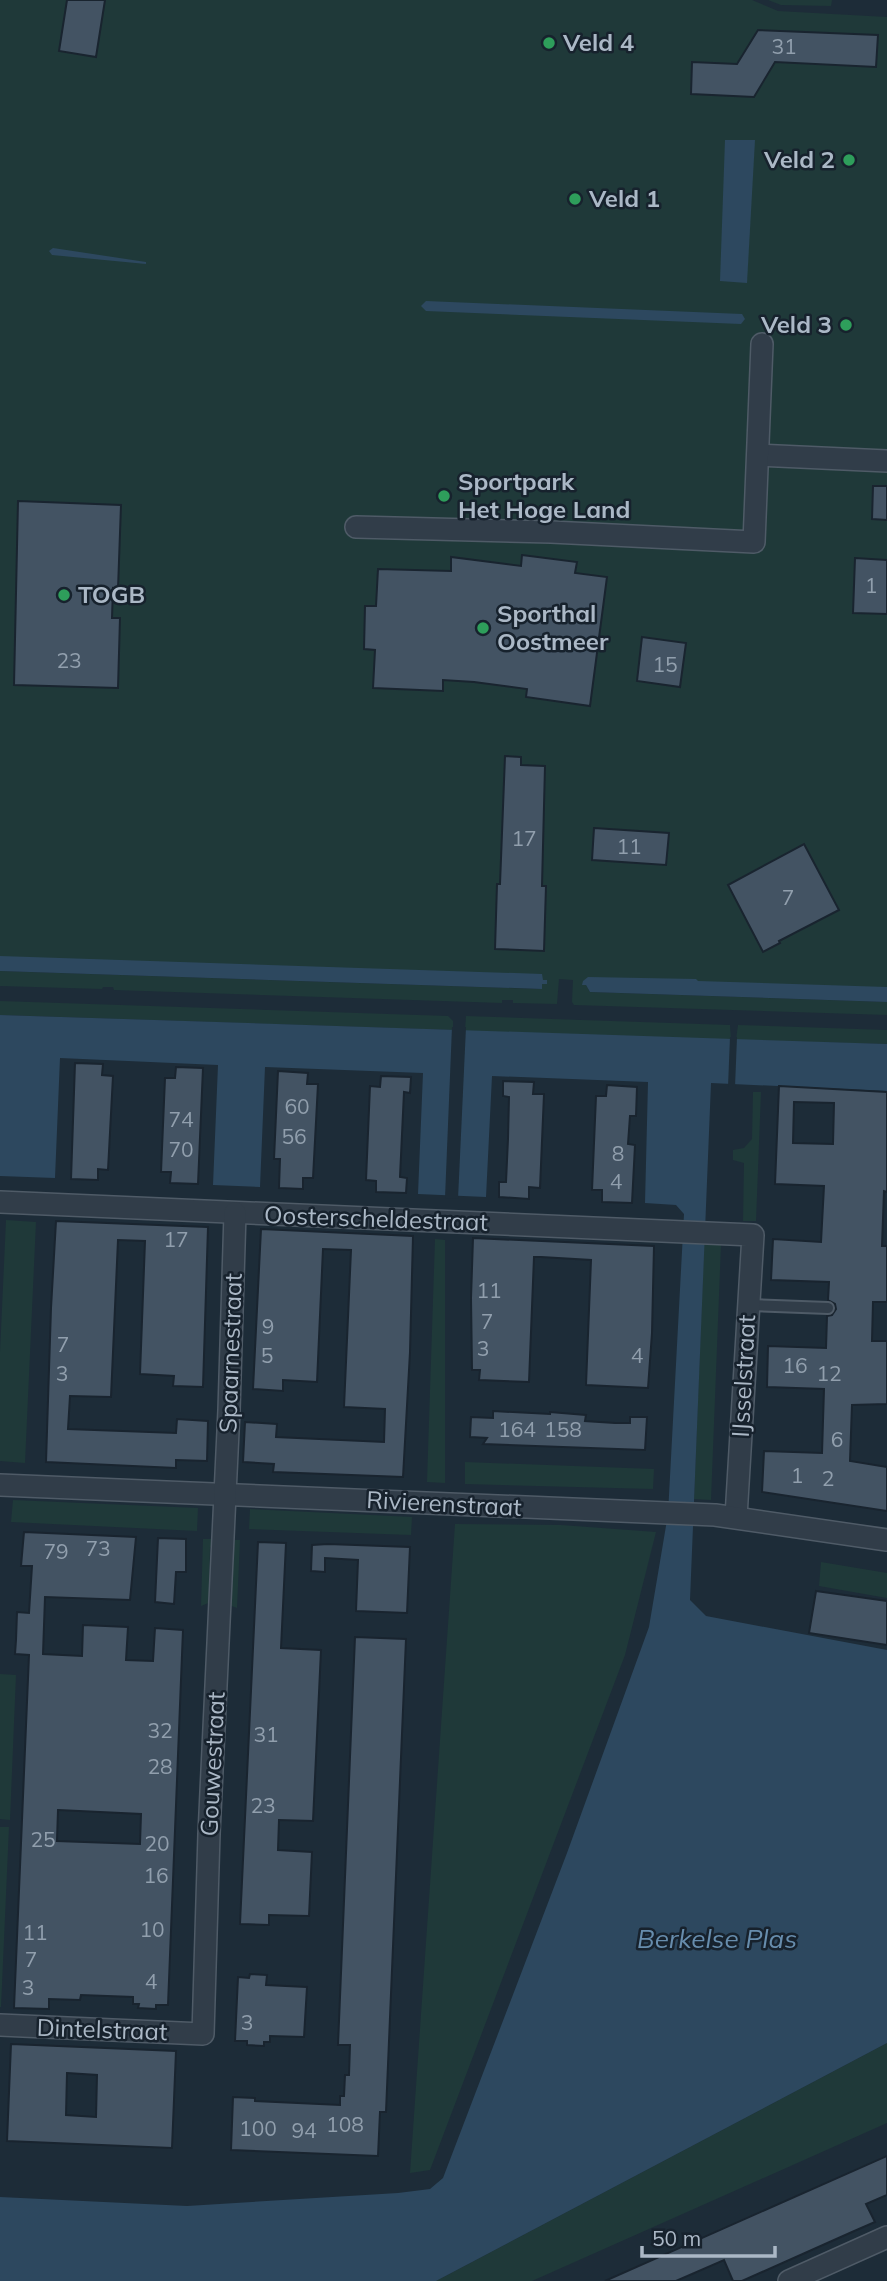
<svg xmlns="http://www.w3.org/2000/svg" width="887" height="2281" font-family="Mulish,sans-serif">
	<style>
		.green { fill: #1f3939 }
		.water { fill: #2d485f }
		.pier { fill: #1d2c38 }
		.building { fill: #435363; stroke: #19242f; stroke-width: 2; fill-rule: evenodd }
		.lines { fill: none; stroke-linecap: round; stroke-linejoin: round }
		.service-casing { stroke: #4f5b67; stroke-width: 14 }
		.minor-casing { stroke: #4f5b67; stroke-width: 24 }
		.service { stroke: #313d49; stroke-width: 10 }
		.minor { stroke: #313d49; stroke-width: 21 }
		.leisure-dot { fill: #2e9e5b; stroke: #17222d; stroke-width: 2.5 }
		.labels { text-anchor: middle; stroke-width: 5; stroke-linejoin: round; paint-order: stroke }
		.number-label { font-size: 21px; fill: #919fad }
		.poi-label { font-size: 24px; font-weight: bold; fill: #abb8c6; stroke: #17222d; text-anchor: start }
		.street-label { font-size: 24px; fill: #abb8c6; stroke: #17222d }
		.water-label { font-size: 26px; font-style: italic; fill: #678dad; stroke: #17222d }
	</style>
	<rect width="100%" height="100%" fill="#1d2c38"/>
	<g class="green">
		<polygon points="0,0 752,0 778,11 887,17 887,990 586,981 583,981 583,985 586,985 590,992 887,1002 887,1015 574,1005 572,1002 573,980 559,979 557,1004 513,1003 513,1000 502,1000 502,1003 114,990 113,987 103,987 102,989 0,986 0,971 541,989 542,984 547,984 547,981 0,959"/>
		<polygon points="768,0 832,0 831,6 781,5"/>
		<polygon points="0,1001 448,1016 453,1021 453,1030 0,1015"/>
		<polygon points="466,1016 730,1025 731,1040 465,1031"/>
		<polygon points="738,1025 887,1030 887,1044 736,1040"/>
		<polygon points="753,1092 761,1092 756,1221 743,1221 744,1163 733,1160 733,1150 744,1148 752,1139"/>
		<polygon points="6,1220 36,1222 25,1463 0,1461 0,1352"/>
		<polygon points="435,1239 445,1240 445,1483 427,1482"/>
		<polygon points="721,1244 711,1500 694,1499 704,1245"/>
		<polygon points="465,1462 654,1469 653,1489 465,1484"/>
		<polygon points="13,1500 198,1508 197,1531 11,1522"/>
		<polygon points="250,1509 412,1517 411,1535 249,1529"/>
		<polygon points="455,1524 561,1525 656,1532 625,1655 430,2170 410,2173"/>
		<polygon points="203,1539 215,1539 215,1547 210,1547 209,1591 213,1592 211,1602 201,1606"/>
		<polygon points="228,1540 240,1540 237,1608 229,1605"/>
		<polygon points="821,1562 887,1573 887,1598 819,1586"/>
		<polygon points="0,1674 16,1675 10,1820 0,1819"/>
		<polygon points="0,1827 9,1827 1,2007 0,2007"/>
		<polygon points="887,2043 887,2123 532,2281 436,2281"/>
	</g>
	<g class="water">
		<polygon points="725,140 755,140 747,283 720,281"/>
		<polygon points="53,248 146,262 146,264 52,255 49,251"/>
		<polygon points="426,301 742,314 745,319 741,324 426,311 421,306"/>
		<polygon points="0,956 542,974 543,980 547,980 547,984 542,984 542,989 0,971"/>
		<polygon points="588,977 696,979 698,981 887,987 887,1002 590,992 586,985 582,985 583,981"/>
		<polygon points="0,1015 887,1044 887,1091 711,1083 690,1600 706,1616 887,1650 887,2043 436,2281 0,2281 0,2197 187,2206 398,2193 430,2189 443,2178 567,1853 649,1627 668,1514 684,1214 676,1205 645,1203 648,1082 492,1076 486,1197 418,1194 423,1073 265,1067 260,1187 213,1185 218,1065 60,1058 55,1178 0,1176"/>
	</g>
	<g class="pier">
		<polygon points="452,1027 466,1027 458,1199 445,1198"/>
		<polygon points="730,1037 737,1037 735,1087 728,1087"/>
	</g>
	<g class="building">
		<polygon points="67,0 105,0 96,57 59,51"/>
		<polygon points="758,30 878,35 876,67 775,62 754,97 691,94 692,62 737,64"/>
		<polygon points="873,486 887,486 887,520 872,519"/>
		<polygon points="18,501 121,505 118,589 113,588 112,618 120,618 118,688 14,685"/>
		<polygon points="522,555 577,562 575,573 607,577 590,706 526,697 527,689 474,682 443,680 443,691 373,688 375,650 364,649 365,606 376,606 378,569 451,571 451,557 521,566"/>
		<polygon points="855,558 887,560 887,614 853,613"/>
		<polygon points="642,637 686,643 680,687 637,681"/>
		<polygon points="505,756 521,757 521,765 545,766 542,886 546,886 544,951 495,949 497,884 500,884"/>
		<polygon points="594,828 669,833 666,865 592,860"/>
		<polygon points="804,844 839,910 779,941 780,943 763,952 728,885"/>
		<polygon points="75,1063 103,1064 102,1075 113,1076 108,1170 98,1169 98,1180 71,1179"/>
		<polygon points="176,1067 203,1068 198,1184 170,1183 171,1172 161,1172 165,1078 175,1078"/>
		<polygon points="278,1071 308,1073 307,1084 318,1084 313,1178 303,1178 303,1189 279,1188 280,1159 274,1159"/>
		<polygon points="381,1076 411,1077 410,1093 404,1092 400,1177 407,1178 406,1193 376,1192 376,1181 366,1180 370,1086 380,1087"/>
		<polygon points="503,1081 534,1082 533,1094 544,1094 540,1188 529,1187 529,1199 499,1197 499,1182 506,1182 508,1139 509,1097 503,1096"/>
		<polygon points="607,1085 637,1087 636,1116 630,1116 628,1144 635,1145 632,1203 602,1202 602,1190 592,1190 596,1096 606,1096"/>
		<path d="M779,1086L887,1092V1192L884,1191L882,1246H887V1302H873L872,1341H887V1404L852,1405L850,1461L887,1467V1511L762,1492L764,1451L822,1453L824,1389L767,1387L768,1346L826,1348L827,1316L832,1315L836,1309L835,1304L828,1300L829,1282L771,1280L773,1239L821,1242L824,1186L775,1184ZM794,1102L834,1103L833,1144L793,1143Z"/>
		<polygon points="56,1221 208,1227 203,1387 173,1386 174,1376 140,1374 145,1241 118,1240 111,1397 70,1396 68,1429 176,1433 177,1419 208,1421 207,1461 176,1460 176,1468 46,1462 51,1308"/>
		<polygon points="261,1229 413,1236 410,1352 403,1477 273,1472 274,1464 243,1462 245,1422 277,1424 276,1437 384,1442 385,1409 344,1407 351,1250 323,1249 317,1382 283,1380 283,1391 253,1389"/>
		<polygon points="473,1238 654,1246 652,1333 648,1388 586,1385 591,1260 541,1257 534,1257 529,1382 479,1380 480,1370 472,1370 471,1298"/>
		<polygon points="493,1411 550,1414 550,1412 586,1415 585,1421 615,1423 630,1423 630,1417 647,1417 645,1450 483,1444 487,1438 470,1437 471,1417 493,1418"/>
		<path d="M24,1532L136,1537L130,1600L45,1597L43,1654L82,1656L83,1625L128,1627L126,1660L153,1661L155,1628L183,1630L168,2005H156V2009L138,2008L139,2004H133V1997L81,1995L80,2000L49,1999V2009L14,2008L29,1655L15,1654L16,1640L17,1612L29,1613L32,1566H21ZM58,1810L141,1814L140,1844L57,1841Z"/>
		<polygon points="158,1538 186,1539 186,1572 176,1572 174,1604 155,1602"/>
		<polygon points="258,1542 286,1543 281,1648 321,1650 313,1821 279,1820 278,1850 312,1852 309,1916 269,1915 269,1925 240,1924"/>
		<polygon points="328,1544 410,1547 407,1613 356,1611 358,1560 325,1558 325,1572 311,1571 312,1545"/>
		<polygon points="816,1591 887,1601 887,1645 809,1633"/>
		<polygon points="355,1637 406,1639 386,2112 380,2112 378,2156 231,2150 233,2097 255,2098 255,2101 340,2105 340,2096 344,2096 345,2075 349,2075 350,2045 338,2045"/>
		<polygon points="250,1974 267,1975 266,1985 307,1987 304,2037 270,2036 270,2042 264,2042 264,2046 247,2045 247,2041 235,2041 238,1977 249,1978"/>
		<path d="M11,2044L176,2051L172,2148L7,2141ZM67,2073L97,2075L96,2117L66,2115Z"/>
		<polygon points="887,2156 887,2195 866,2204 875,2222 852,2232 742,2281 733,2281 724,2260 676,2281 605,2281"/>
	</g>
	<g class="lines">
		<defs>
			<polyline id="service" points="748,1305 828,1308"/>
			<g id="minor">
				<polyline points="758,455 887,461"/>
				<polyline points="356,527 551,532 754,542 762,344"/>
				<polyline points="0,1202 753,1235 736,1517"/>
				<polyline points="0,1485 715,1515 887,1540"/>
				<polyline points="0,2025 203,2034 209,1834 229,1410 235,1213"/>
				<polyline points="789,2281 887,2237"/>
			</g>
		</defs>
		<use href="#service" class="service-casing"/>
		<use href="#minor" class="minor-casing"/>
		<use href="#service" class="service"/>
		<use href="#minor" class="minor"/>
	</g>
	<g class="leisure-dot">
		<circle cx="549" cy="43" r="7"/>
		<circle cx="849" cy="160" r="7"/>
		<circle cx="575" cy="199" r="7"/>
		<circle cx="846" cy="325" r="7"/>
		<circle cx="444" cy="496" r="7"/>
		<circle cx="64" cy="595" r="7"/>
		<circle cx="483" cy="628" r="7"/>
	</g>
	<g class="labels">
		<g class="number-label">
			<text x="784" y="54">31</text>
			<text x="871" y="593">1</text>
			<text x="69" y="668">23</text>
			<text x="665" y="672">15</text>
			<text x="524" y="846">17</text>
			<text x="629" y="854">11</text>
			<text x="788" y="905">7</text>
			<text x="297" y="1114">60</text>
			<text x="181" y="1127">74</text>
			<text x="294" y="1144">56</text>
			<text x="181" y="1157">70</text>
			<text x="618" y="1161">8</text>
			<text x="616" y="1189">4</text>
			<text x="176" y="1247">17</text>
			<text x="489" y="1298">11</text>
			<text x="487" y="1329">7</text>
			<text x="268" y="1334">9</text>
			<text x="63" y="1352">7</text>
			<text x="483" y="1356">3</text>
			<text x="267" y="1363">5</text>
			<text x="637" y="1363">4</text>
			<text x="795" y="1373">16</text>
			<text x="62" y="1381">3</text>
			<text x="829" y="1381">12</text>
			<text x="517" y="1437">164</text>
			<text x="563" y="1437">158</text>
			<text x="837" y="1447">6</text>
			<text x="797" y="1483">1</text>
			<text x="828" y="1486">2</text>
			<text x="98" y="1556">73</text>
			<text x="56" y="1559">79</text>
			<text x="160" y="1738">32</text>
			<text x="266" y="1742">31</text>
			<text x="160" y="1774">28</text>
			<text x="263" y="1813">23</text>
			<text x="43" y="1847">25</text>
			<text x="157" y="1851">20</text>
			<text x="156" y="1883">16</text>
			<text x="152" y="1937">10</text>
			<text x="35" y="1940">11</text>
			<text x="31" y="1967">7</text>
			<text x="151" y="1989">4</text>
			<text x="28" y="1995">3</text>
			<text x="247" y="2030">3</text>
			<text x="345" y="2132">108</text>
			<text x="258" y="2136">100</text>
			<text x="304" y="2138">94</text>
		</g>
		<g class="poi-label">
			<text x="563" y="51">Veld 4</text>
			<text x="835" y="168" text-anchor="end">Veld 2</text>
			<text x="589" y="207">Veld 1</text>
			<text x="832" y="333" text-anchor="end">Veld 3</text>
			<text x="458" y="490">Sportpark<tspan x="458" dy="28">Het Hoge Land</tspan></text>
			<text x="78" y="603">TOGB</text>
			<text x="497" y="622">Sporthal<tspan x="497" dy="28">Oostmeer</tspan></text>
		</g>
		<g class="street-label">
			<text transform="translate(376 1219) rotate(2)" y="8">Oosterscheldestraat</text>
			<text transform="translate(231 1353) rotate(-88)" y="8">Spaarnestraat</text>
			<text transform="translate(744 1376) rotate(-87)" y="8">IJsselstraat</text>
			<text transform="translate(444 1504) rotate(3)" y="8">Rivierenstraat</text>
			<text transform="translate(213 1764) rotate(-87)" y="8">Gouwestraat</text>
			<text transform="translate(102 2030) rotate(2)" y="8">Dintelstraat</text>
		</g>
		<g class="water-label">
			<text x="717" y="1948">Berkelse Plas</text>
		</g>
	</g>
	<path d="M642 2246v10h133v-10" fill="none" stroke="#abb8c6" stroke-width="3.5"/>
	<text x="652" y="2246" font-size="21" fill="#abb8c6" stroke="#17222d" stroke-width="5" paint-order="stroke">50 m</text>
</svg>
